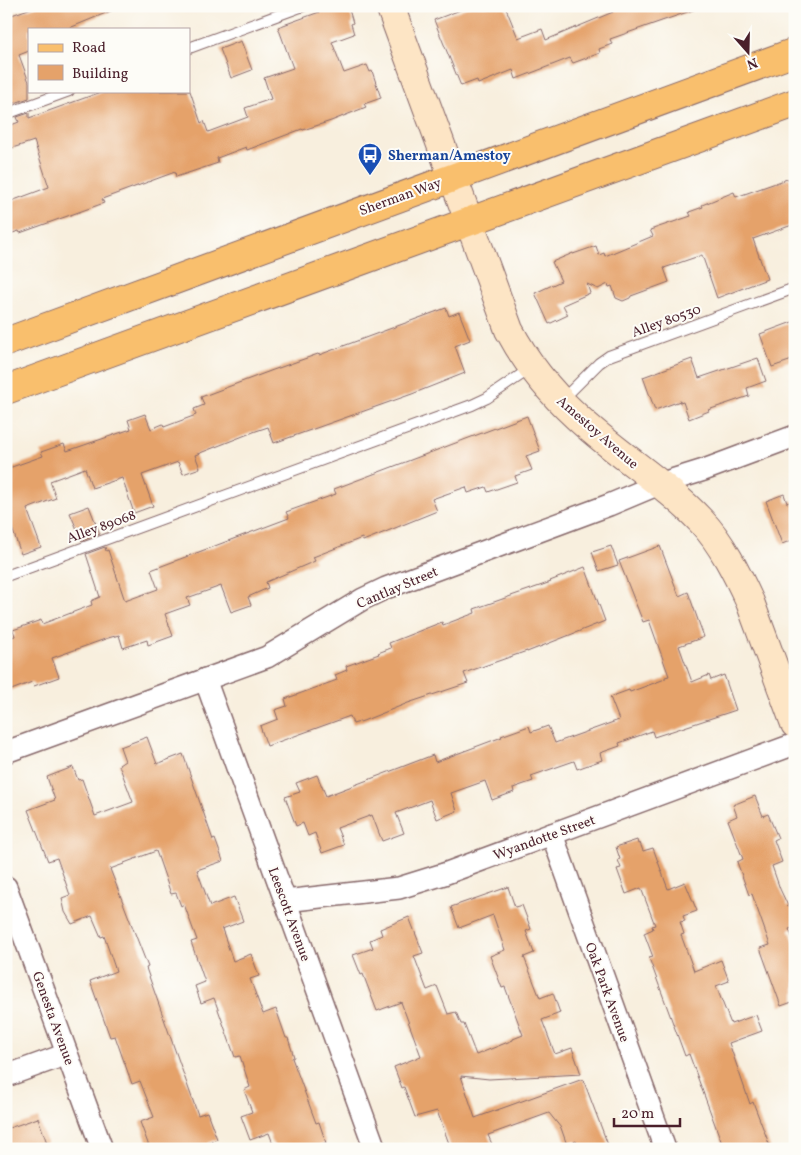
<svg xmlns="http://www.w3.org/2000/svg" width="801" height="1155" font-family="Vollkorn,serif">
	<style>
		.building { fill: #e5a26a }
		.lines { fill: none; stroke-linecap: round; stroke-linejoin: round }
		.lane-casing { stroke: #87686a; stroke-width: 12 }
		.street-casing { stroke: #87686a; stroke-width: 24 }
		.secondary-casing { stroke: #87686a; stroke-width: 30 }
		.primary-casing { stroke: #87686a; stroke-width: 30 }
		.lane { stroke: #fff; stroke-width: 10 }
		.street { stroke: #fff; stroke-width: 21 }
		.secondary { stroke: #fde5c5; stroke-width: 28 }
		.primary { stroke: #f9bf6d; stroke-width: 28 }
		.labels { text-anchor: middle; stroke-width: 4; stroke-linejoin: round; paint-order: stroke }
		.transit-label { font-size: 14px; font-weight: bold; fill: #164399; stroke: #fdfcf7; text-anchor: start }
		.street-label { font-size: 14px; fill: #4a1f2b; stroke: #fdfcf7 }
	</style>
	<rect width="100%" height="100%" fill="#fdfcf7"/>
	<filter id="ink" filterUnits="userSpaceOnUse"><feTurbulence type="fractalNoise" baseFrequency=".02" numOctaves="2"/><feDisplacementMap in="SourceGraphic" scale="10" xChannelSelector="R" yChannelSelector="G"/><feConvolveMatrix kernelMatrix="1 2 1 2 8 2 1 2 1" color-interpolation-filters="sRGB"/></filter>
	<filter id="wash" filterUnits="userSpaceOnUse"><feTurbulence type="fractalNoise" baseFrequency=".0096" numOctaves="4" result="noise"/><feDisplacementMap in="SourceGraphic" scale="20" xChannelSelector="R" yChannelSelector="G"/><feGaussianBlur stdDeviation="1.12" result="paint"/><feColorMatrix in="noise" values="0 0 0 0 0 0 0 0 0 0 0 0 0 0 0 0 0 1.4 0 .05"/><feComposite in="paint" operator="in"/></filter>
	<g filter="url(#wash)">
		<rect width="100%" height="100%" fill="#f8efde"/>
		<g id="blocks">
			<g class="building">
				<polygon points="37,6 118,6 118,8 67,29 29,29 29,51 19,55 29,82 29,98 12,104 6,88 6,17"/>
				<polygon points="336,6 348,6 353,23 351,24 354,34 332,42 344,73 367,65 370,72 372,71 381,98 364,104 366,107 331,121 303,130 302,129 247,150 246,147 217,158 218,163 176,177 175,172 102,199 104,203 20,233 19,231 6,235 6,203 49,187 34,141 6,150 6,127 19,122 17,117 29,113 29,118 104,91 190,91 201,123 204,121 208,132 248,117 245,108 271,99 264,78 293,68 278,27"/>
				<polygon points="471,6 505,6 518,38 542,29 546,40 613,12 611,6 696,6 696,9 610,39 612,44 599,49 600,53 573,63 570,58 516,79 513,70 478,84 477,80 461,86 434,20"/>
				<polygon points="241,41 252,70 231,78 220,49"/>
				<polygon points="790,178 795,190 795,224 753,239 767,279 717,298 702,255 664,268 669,282 631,296 630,298 623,301 616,298 612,286 609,287 608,284 598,289 587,284 590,293 563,305 568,315 549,324 535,293 561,281 552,262 573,253 573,254 596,246 599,255 604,253 605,256 653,236 650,230 691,216 689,212 703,207 702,205 734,192 736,197"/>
				<polygon points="446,308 449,316 459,312 470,340 455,346 465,373 412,394 274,443 268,427 256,431 195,455 200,468 183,474 178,462 142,475 153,506 134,513 122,478 92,488 85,468 50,481 56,498 27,509 41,547 21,554 6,511 6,469 43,456 41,452 64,444 67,451 131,429 128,420 145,414 151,429 163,424 164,427 196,415 194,409 204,405 201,397 273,370 318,354 319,355"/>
				<polygon points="795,321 795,359 772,367 760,334"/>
				<polygon points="758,358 766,381 747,388 749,396 708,410 709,411 689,419 683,402 680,403 680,401 655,410 643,377 692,359 699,378"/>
				<polygon points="527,416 540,451 526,456 532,470 515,476 517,482 488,492 486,487 468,493 466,487 432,499 437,511 363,541 362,538 313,557 315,561 266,582 268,588 248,597 251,605 231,612 221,586 187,598 190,605 165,614 173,636 148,645 147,640 123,648 119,635 108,638 52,658 59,677 34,686 32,682 6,692 6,639 15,636 13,630 41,620 42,624 92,605 91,601 100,597 86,554 105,547 106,551 108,550 125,601 158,589 151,570 289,518 286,512 336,494 334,489"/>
				<polygon points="784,494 787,503 795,500 795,539 782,544 766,501"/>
				<polygon points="89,506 100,534 82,541 70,513"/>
				<polygon points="611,546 618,565 599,571 592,552"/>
				<polygon points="660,546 679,596 688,592 704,637 679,646 692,682 709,675 711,680 724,675 736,710 654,737 652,731 619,743 620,746 600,753 602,760 577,769 574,761 531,776 533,781 513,788 514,792 492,800 485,781 451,793 457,811 437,819 430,800 396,813 404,833 382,841 372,815 337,828 344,845 322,853 315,833 308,836 303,823 296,826 285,797 300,792 296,783 317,775 326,796 433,755 435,762 502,737 501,736 529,726 531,732 548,726 555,743 619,720 610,697 629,690 630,692 665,679 665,677 669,676 649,620 643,622 619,561"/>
				<polygon points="585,567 605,621 527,652 527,651 464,673 468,683 408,703 363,721 353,724 350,716 267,746 260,726 278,719 275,710 287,706 285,699 337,680 335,675 347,670 346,666 379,654 378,653 391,648 389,643 442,622 443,625 475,613 474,609 551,582 550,581"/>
				<polygon points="147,737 157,764 183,754 213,840 215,839 223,861 197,870 210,906 234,897 243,921 222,929 233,961 251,954 259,976 250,979 263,1014 276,1009 286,1038 288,1038 294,1057 292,1058 316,1123 319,1122 326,1143 310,1149 275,1149 269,1133 250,1140 241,1116 252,1112 244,1090 250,1087 240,1056 235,1057 214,998 201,1003 195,986 205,982 191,942 197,940 184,904 181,906 176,893 171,894 156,851 124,863 124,864 110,869 148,967 146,968 198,1115 207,1112 217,1139 208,1143 210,1149 150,1149 140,1122 154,1117 140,1081 132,1084 115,1036 110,1037 90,981 116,971 104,936 101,937 92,916 72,924 65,912 62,898 70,895 57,858 48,861 28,810 55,800 47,777 73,767 78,780 82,779 95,816 133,802 119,765 125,761 120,747"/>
				<polygon points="755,796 763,816 768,814 778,838 774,840 782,862 772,866 780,889 788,906 795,903 795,927 789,929 795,944 795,1001 781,1006 760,948 770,945 752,894 749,895 737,862 743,859 728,820 737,816 733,805"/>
				<polygon points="637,840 638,844 640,843 643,851 653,848 668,889 685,882 697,911 683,916 685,921 680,922 684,934 681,935 694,971 721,960 729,981 716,986 731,1024 756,1015 762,1031 729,1043 750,1104 753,1102 771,1149 724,1149 689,1054 685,1056 649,958 653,957 644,933 653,929 652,926 655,925 641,888 626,894 617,869 621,868 618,860 620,859 616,847"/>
				<polygon points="508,887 515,907 522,905 531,929 526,931 534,953 524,957 540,998 553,993 560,1013 542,1020 555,1054 572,1048 581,1074 489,1079 461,1076 475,1118 583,1079 608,1145 598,1149 578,1149 576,1141 567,1145 561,1128 549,1113 488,1135 494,1149 451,1149 437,1111 415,1117 404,1087 402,1088 394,1067 421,1056 401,1002 377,1011 363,974 361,975 353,955 373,948 370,940 382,935 380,929 409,917 423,953 414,956 427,990 437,986 448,1014 456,1012 461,1024 464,1024 476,1055 513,1040 513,1039 523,1035 505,987 502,988 490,956 505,950 493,915 459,928 451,907"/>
				<polygon points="38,1118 47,1143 30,1149 6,1149 6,1129"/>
			</g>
		</g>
	</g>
	<g filter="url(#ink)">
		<use href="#blocks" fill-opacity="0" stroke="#87686a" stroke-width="1"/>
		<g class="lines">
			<defs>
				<g id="lane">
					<polyline points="393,13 411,6"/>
					<polyline points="189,48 303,6"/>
					<polyline points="6,114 69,91"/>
					<polyline points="561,401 599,363 609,356 795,288"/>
					<polyline points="6,576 472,405 487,398 531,368"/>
				</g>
				<g id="street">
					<polyline points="205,679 375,1149"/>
					<polyline points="6,752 267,657 363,599 386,588 609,505 659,484 704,470 795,436"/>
					<polyline points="552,834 665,1149"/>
					<polyline points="6,887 102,1149"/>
					<polyline points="285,901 399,888 444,874 795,744"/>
					<polyline points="6,1076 67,1054"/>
				</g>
				<path id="secondary" d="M390,6L509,330C526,362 549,391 576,416C615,453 663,481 701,521C722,543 737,574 750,602L795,724"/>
				<g id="primary">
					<polyline points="6,342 795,52"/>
					<polyline points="6,390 795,103"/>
				</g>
			</defs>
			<use href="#lane" class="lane-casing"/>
			<use href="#street" class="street-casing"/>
			<use href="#secondary" class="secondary-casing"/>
			<use href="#primary" class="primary-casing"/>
			<use href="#lane" class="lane"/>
			<use href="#street" class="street"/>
			<use href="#secondary" class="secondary"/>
			<use href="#primary" class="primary"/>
		</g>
	</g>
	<defs>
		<symbol id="bus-pin" viewBox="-11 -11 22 30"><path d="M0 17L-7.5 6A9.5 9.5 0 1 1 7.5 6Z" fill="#1a4fb4" stroke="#fdfcf7"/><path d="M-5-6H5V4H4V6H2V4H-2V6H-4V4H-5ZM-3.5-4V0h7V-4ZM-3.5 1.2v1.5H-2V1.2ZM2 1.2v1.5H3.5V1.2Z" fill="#fff"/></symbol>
	</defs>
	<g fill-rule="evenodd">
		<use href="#bus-pin" x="356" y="141" width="28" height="38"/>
	</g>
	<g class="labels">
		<g class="transit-label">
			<text x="388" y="160">Sherman/Amestoy</text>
		</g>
		<g class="street-label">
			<text transform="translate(400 196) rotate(-20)" y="5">Sherman Way</text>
			<text transform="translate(666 320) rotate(-20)" y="5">Alley 80530</text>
			<text transform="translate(598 432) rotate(41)" y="5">Amestoy Avenue</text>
			<text transform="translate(101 526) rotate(-20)" y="5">Alley 89068</text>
			<text transform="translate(397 587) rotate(-23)" y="5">Cantlay Street</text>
			<text transform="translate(544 837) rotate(-20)" y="5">Wyandotte Street</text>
			<text transform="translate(290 914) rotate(70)" y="5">Leescott Avenue</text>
			<text transform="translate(608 992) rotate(70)" y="5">Oak Park Avenue</text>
			<text transform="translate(54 1018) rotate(70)" y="5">Genesta Avenue</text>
		</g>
	</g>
	<rect width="801" height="1155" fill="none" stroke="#fdfcf7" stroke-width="25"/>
	<rect x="28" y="28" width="162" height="65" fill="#fdfcf7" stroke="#b5a4a5"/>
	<rect x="38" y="44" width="25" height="8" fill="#f9bf6d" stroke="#b5a4a5"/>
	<text x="72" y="52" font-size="15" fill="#4a1f2b">Road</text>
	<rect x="38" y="65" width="25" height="15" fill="#e5a26a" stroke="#b5a4a5"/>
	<text x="72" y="78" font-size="15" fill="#4a1f2b">Building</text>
	<g transform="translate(748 52) rotate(160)" stroke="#fdfcf7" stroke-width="4" paint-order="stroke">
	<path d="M0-4L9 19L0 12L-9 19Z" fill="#4a1f2b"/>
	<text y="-8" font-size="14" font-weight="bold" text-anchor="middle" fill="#4a1f2b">N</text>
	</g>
	<path d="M614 1118v8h66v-8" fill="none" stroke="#4a1f2b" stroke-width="2.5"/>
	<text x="621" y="1118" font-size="15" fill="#4a1f2b" stroke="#fdfcf7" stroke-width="4" paint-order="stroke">20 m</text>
</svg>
